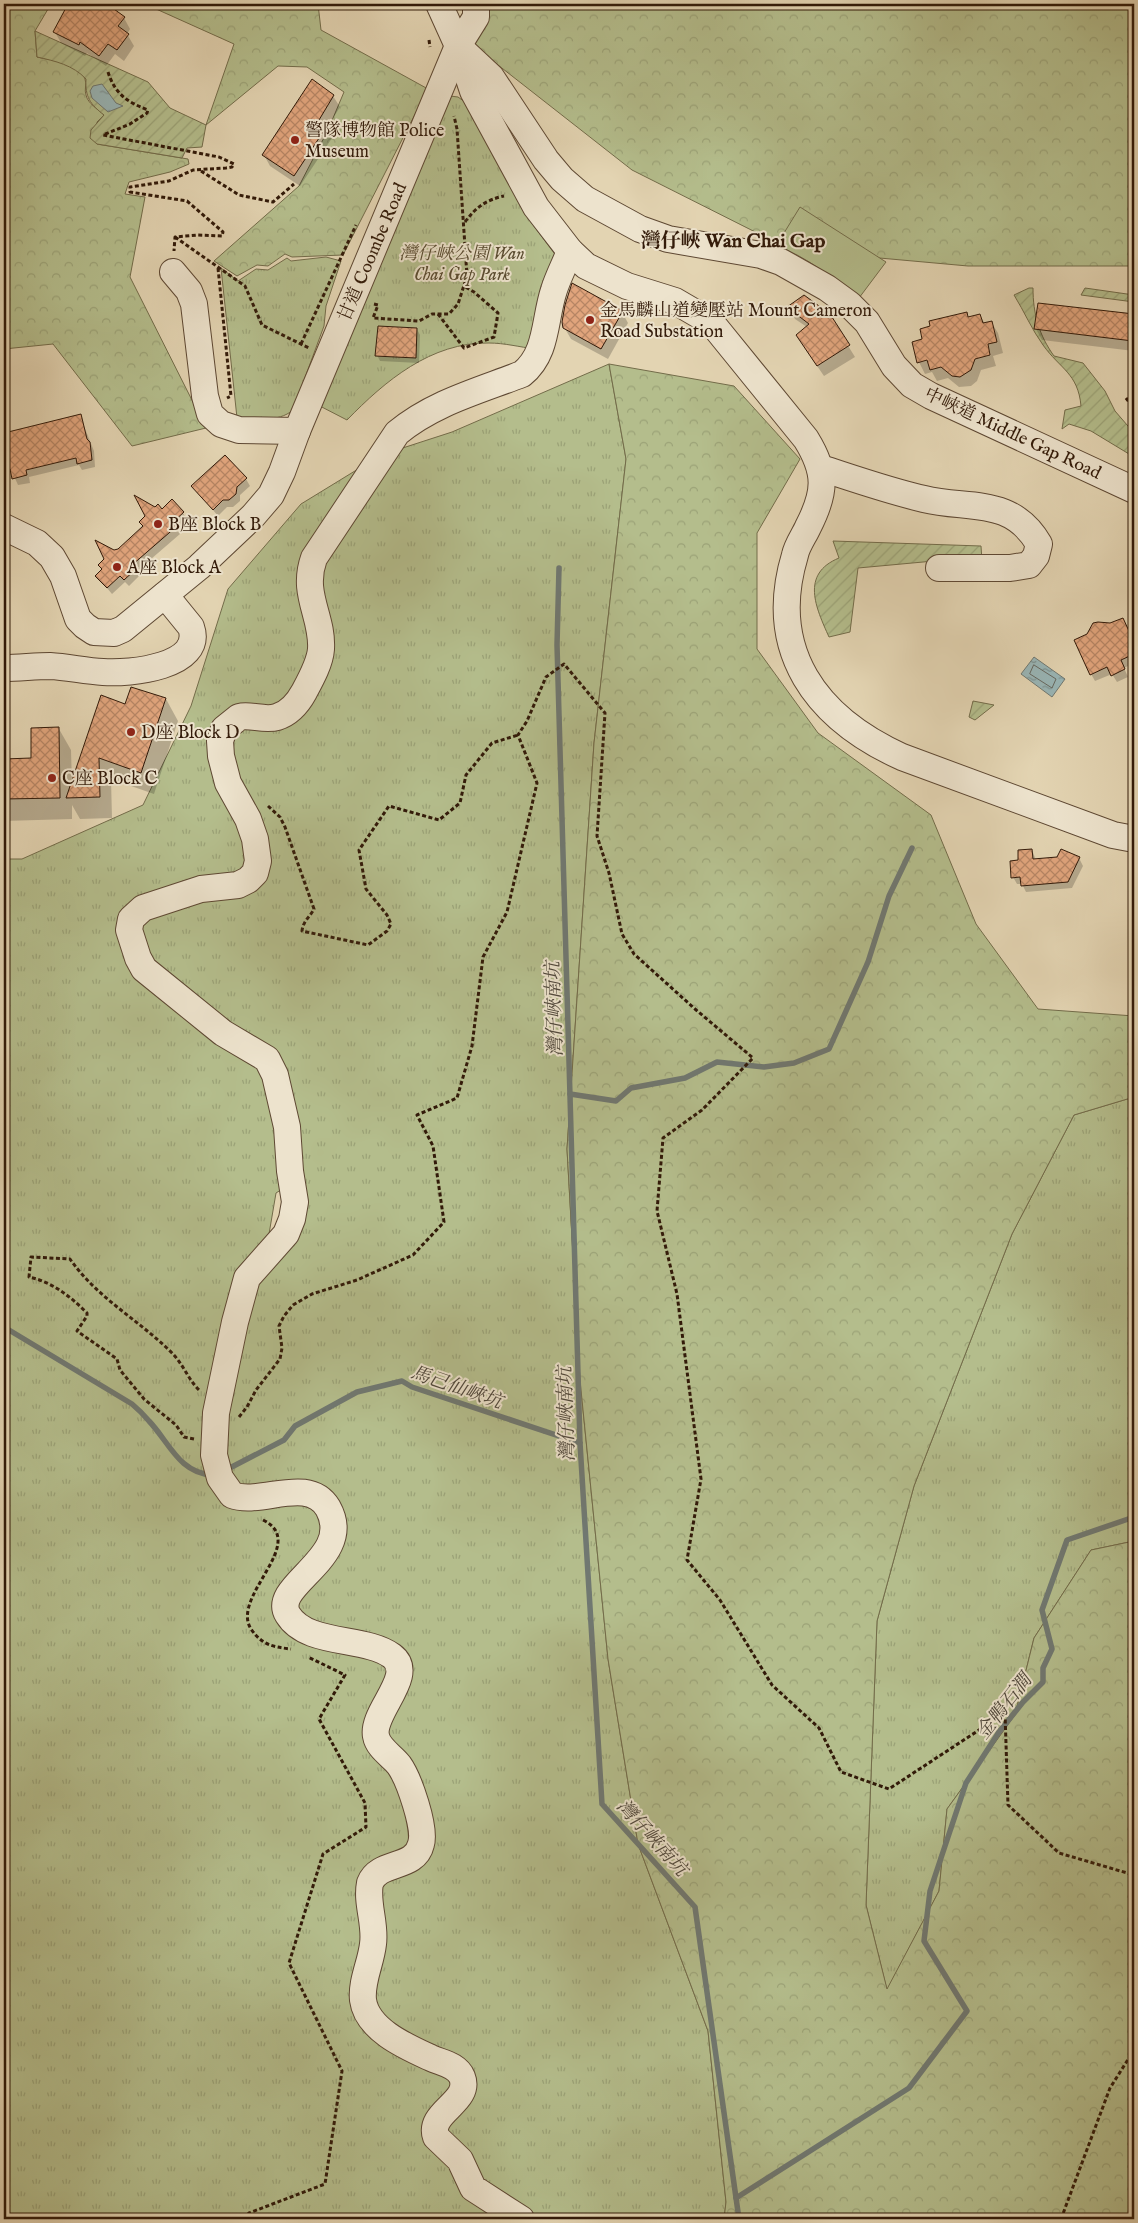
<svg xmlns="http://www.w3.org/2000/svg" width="1138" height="2223" font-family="'IM FELL English','Noto Serif TC',serif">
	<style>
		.grass { fill: url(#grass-tufts); stroke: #736c4a; fill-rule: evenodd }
		.forest { fill: url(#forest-crowns); stroke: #736c4a }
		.garden { fill: url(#garden-furrows); stroke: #736c4a }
		.pitch { fill: #b4bd8c; stroke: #736c4a }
		.water { fill: url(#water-ripples); stroke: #707871 }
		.shadow { fill: #0003 }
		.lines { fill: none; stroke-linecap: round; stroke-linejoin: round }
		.shore { stroke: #666860; stroke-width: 1 }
		.stream { stroke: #707871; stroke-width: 5.5 }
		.building { fill: url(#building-cross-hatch); stroke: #321a09 }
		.minor-casing { stroke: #5e4833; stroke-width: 28 }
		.path { stroke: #321a09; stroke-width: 3; stroke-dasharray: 4 2.5; stroke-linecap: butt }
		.minor { stroke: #ede3cd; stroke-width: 26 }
		.poi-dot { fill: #8f2418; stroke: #ede3cd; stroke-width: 2 }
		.labels { text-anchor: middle; stroke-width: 4; stroke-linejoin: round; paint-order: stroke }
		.poi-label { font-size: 18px; fill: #321a09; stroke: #ede3cd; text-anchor: start }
		.street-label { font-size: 18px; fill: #321a09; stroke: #ede3cd }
		.park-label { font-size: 18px; font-style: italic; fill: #594b30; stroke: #ede3cd }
		.water-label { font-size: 19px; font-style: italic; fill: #51493d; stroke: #ede3cd }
		.quarter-label { font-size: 20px; font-weight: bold; fill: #321a09; stroke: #ede3cd }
	</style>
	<defs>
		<pattern id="grass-tufts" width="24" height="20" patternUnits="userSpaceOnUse" patternTransform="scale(1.25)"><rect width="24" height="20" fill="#b4bd8c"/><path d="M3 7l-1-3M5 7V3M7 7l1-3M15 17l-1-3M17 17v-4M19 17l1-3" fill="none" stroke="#9ba277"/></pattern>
		<pattern id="forest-crowns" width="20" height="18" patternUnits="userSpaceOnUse" patternTransform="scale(1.25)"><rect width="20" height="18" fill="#b4bd8c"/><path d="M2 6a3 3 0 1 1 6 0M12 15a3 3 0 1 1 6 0" fill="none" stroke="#9ba277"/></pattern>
		<pattern id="garden-furrows" width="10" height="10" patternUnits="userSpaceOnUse" patternTransform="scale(1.25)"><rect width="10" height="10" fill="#b4bd8c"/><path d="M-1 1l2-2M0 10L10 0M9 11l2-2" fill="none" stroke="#9ba277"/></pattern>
		<pattern id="water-ripples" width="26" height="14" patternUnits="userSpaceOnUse" patternTransform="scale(1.25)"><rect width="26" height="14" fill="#99b6b7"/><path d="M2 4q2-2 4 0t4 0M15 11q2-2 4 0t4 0" fill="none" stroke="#7d9393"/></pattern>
		<pattern id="building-cross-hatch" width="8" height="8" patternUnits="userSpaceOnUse" patternTransform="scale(1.25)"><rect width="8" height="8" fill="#e0a47c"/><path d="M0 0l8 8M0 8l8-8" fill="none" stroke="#b68564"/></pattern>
	</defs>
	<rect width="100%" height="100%" fill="#e3d4b2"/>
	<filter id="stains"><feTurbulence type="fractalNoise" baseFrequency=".004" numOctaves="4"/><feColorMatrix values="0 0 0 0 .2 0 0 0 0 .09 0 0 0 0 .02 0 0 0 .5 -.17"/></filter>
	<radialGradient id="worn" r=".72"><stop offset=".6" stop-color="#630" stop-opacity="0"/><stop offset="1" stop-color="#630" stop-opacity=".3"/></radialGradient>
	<g class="grass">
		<path d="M450,96L458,97L465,102L525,214L557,257L535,349C520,347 504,343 489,343C431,342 385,381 347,420L316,404Z"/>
		<path d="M326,257L341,261L326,306L324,326L293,410C278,423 255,418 237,418L221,268L238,281L256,269L268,270L287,258L291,261Z"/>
		<path d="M609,364L626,459L594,743L567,1149L580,1380L608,1659L638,1844L708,2031L726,2202L724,2219H4V859H22L143,805L191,706L228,589L301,504L381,455L452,432ZM287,1186L281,1246L269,1234L276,1193Z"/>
		<polygon points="1134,1097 1134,1541 1091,1550 1034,1638 1015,1715 947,1809 939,1891 887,1990 866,1905 877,1621 914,1486 1012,1234 1074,1115"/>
	</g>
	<g class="forest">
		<path d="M4,4H51L35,31L37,57C51,60 80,64 85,79C87,84 84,90 86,95C88,104 98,109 104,115L97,122V144L188,159L189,164L170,172L129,182L125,194L145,197L130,277L206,428L132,446L53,344L4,349Z"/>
		<polygon points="145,4 318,4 321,30 428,89 343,255 292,257 285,254 268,266 257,265 237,276 214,261 299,186 328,130 344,92 307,67 278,66 206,125 234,44"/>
		<polygon points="479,4 1134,4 1134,266 968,266 791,250 632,170 475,47"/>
		<polygon points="609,364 734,386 800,459 757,533 757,649 818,733 931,815 976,924 1038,1009 1134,1016 1134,1097 1074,1115 1012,1234 914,1486 877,1621 866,1905 887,1989 939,1891 947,1809 1015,1715 1034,1638 1091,1550 1134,1541 1134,2219 724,2219 726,2202 708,2031 638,1844 608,1659 580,1380 567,1149 594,743 626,459"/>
	</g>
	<g class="garden">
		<path d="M35,31L148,82L170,108L206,125L202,147L187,148L182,158L97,144L90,138L91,130L104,115C90,104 85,97 86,79C73,65 55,61 37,57Z"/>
		<path d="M1029,288H1033C1033,314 1039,335 1054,356L1083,363L1105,391L1115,411L1134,433V457L1091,431L1069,424L1062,429L1065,410L1081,406C1078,373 1060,369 1043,345C1032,330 1024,311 1014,295Z"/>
		<polygon points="1085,288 1134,295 1134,302 1081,295"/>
		<path d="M833,541L981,546L982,561H934L858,568L850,632L829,637C816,608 800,574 839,558Z"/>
		<polygon points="973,701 994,705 975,720 969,717"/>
	</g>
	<path class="pitch" d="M800,207L886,262L859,298C833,279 807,256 776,246Z"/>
	<g class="water">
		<polygon points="102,84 116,103 123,106 108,112 92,98 90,91 93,86"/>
		<polygon points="1034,657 1065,679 1052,697 1021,674"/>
	</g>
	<g class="shadow">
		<polygon points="71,4 104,4 124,18 130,29 127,34 134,46 124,61 115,54 106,66 87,53 85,56 61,43 55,32"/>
		<polygon points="333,96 340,107 327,128 332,138 300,186 270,166 264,155"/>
		<polygon points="1039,304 1134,315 1134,351 1042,340 1036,329"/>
		<polygon points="789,308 829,315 855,357 824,376 804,347 807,327 795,319"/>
		<polygon points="622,312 628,323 608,359 571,339 564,327"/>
		<polygon points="966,313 969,318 980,315 985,324 991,322 998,333 1003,353 993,356 996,366 981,370 977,381 971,386 959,387 948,378 937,381 932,372 925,374 919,362 924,340"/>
		<polygon points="417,329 420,335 419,363 380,361 377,355"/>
		<polygon points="80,416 94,451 95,467 82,470 79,465 29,477 30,483 18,485 4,454 4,452 7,452 4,434"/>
		<polygon points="246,479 250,486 240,495 240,501 233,507 227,507 218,516 193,486"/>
		<polygon points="162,511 183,513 187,520 177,529 180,534 136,572 139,576 129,586 125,582 112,594 97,576 114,551 119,550 144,528 140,522"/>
		<polygon points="1127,626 1134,643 1134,663 1124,668 1128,677 1117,682 1112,674 1095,681 1091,674"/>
		<polygon points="132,688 166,699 178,721 154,794 111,779 112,818 80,819 72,805 72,819 4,821 4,760 33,759 59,729 71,750 72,784 126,705"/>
		<polygon points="1032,850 1036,860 1079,858 1083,866 1072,888 1026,892 1022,884 1017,884 1013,877 1020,861"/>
	</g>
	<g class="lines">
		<polygon class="shore" points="1034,665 1056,679 1052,688 1030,674"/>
		<g class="stream">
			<polyline points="559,568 557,645 580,1443 602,1804 695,1907 739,2219"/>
			<polyline points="570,1094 616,1101 631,1088 685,1078 717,1062 764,1067 794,1063 829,1049 868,962 889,896 912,848"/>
			<path d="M4,1327L132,1404C138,1409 144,1415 149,1421C169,1442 179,1473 212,1475"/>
			<polyline points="224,1471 284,1440 295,1426 357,1392 402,1381 412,1387 580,1443"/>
			<polyline points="736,2198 909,2088 967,2011 924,1941 930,1891 966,1783 999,1732 1023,1702 1043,1682 1043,1668 1052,1649 1042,1610 1067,1540 1134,1517"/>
		</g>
	</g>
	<g class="building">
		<polygon points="68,4 107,4 125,17 118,26 129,34 117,50 108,44 99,56 80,42 79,45 53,32"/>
		<polygon points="312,79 334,95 319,120 327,126 294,176 262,155"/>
		<polygon points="572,283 623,311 601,349 563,328 562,322 565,305"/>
		<polygon points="804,295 830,314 850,345 817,366 796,335 809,324 787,307"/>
		<polygon points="1038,303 1134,314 1133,341 1034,329"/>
		<polygon points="967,312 968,317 980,314 983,323 992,321 997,342 988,344 990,355 975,359 971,370 960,377 952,376 941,367 930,370 927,360 917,363 912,342 922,339 920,329 930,326 929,321"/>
		<polygon points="378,326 417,328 416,358 375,356"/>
		<polygon points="81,414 87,439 90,442 92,460 77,464 76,458 26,470 27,475 12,479 10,469 5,465 8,458 4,433"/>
		<polygon points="225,455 247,478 237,487 236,494 229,500 223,500 213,510 191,486"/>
		<polygon points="134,495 155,507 158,504 162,509 172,499 184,512 173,522 177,526 132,565 136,569 124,580 120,576 107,588 95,576 102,569 98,565 104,559 95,540 114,550 118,549 143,526 139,522 145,516"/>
		<polygon points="1123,618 1134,642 1134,654 1121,660 1125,669 1111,676 1107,667 1090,675 1074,640 1087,634 1093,623 1098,622 1110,623"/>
		<polygon points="131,687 166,698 141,773 99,758 100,797 66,798 101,695 125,704"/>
		<polygon points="59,727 60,798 4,799 4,759 31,758 31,728"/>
		<polygon points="1032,849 1033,859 1057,857 1061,849 1080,857 1068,882 1021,886 1020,877 1011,878 1010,861 1018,860 1018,850"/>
	</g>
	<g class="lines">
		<defs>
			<g id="minor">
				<path d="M439,4L458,46L473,91L536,207L570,251L586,266L627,286L675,301L711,322L806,439C827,473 826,492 808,527C804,536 797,545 795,555C766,651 816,718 902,757L1113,835L1134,839"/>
				<polyline points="460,48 491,77 546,160 562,179 585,199 640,229 668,239 761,255 781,262 827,288 849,304 867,322 894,366 912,385 931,396 1134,490"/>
				<polyline points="173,272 189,291 194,304 205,396 210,414 221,424 239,430 297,431"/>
				<path d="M821,468C855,479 889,491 924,499C968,510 1011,496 1039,544L1036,556L1029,565L1010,568H939"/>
				<polyline points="4,527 37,543 52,557 63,576 78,619 85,626 94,632 114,633 123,629 199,567 253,516 271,495 282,472 297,431 458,46 476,17 476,4"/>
				<path d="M4,668C19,668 35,666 50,666C68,667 85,671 103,672C129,674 205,667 191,627L165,595"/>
				<path d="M521,2219L473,2188L460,2160L436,2137C427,2112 472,2102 462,2077C457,2065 442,2063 431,2058C407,2047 367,2030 363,2000C361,1981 371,1963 373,1944C376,1924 366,1903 370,1883C379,1860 415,1870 421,1844C426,1828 409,1779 399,1765C392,1756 378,1748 376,1736C371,1712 417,1675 392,1656C365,1636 307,1646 288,1615C269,1585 356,1558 328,1508C308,1475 261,1506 232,1495L220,1478L214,1455L216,1413L235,1322L247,1278L286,1234L292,1219L295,1202L290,1171L287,1127L275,1075L267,1059L223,1033L144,969L138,958L129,930L131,919L143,908L201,889L238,885L248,880L255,873L258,861L255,839L248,819L228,783L221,756L220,741L224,729L239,717C251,714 264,721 277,717C290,713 298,703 304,692C311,679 320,663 321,649C323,616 301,594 314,558L397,433C433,403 478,391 522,374C548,353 544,320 554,290C558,277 565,264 570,251"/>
			</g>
		</defs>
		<use href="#minor" class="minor-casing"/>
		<g class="path">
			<polyline points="429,40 430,47"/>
			<path d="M108,72C115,94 127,102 148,110L147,113L130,124L103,135L219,157L234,164L232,167L226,168L193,170L169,181L130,187V192L187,201L223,232L222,236L198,235L175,237L174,251"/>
			<polyline points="201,171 239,195 273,202 294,184"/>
			<path d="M465,222C476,207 486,200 504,196"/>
			<polyline points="175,237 245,286 262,325 309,348"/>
			<polyline points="218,268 231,396 227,398"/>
			<polyline points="374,304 378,305 373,318 419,321 432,314 449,314 458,304 467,276 457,129 454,116"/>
			<polyline points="438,314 464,348 494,337 498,313 474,292 464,286"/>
			<polyline points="301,344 356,225"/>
			<polyline points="1126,398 1134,409"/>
			<path d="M268,806L280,817L285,827L314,909C310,917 303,921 302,931L368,945L387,931L391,924L387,915L366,889L359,850L389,806L439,820L460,803L466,775L492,743L518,735"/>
			<polyline points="239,1417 247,1407 256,1390 280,1359 282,1348 279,1326 284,1316 293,1305 312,1294 357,1280 413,1255 444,1222 433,1146 417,1115 457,1098 472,1046 483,957 507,912 537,783 518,735 527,721 546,677 564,664 605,713 597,836 609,873 622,934 634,954 695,1009 753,1058 702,1110 663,1138 657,1211 677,1294 701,1479 687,1560 720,1600 772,1685 819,1728 841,1772 889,1789 1005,1713"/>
			<path d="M194,1439L184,1437L176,1425L144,1399L120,1370L117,1359L77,1331L87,1316V1313C70,1296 52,1282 29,1277L31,1257L70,1259C97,1298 139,1320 172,1353C183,1364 188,1379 199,1390"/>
			<path d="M263,1520C310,1543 230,1596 251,1629C262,1645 273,1647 291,1649"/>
			<polyline points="1005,1713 1008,1805 1059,1853 1134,1875"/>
			<polyline points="243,2219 249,2213 325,2184 342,2071 289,1963 323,1854 366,1827 365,1803 319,1719 345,1675 308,1657"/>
			<polyline points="1061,2219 1110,2088 1134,2050"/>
		</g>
		<use href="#minor" class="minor"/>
	</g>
	<g class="poi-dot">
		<circle cx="295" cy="140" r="5"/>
		<circle cx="590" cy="320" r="5"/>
		<circle cx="158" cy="524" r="5"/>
		<circle cx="117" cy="567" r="5"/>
		<circle cx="131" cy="732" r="5"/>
		<circle cx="52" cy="778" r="5"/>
	</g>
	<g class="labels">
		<g class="poi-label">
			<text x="305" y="136">警隊博物館 Police<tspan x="305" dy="21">Museum</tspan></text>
			<text x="600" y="316">金馬麟山道變壓站 Mount Cameron<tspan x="600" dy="21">Road Substation</tspan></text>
			<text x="168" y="530">B座 Block B</text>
			<text x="127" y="573">A座 Block A</text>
			<text x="141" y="738">D座 Block D</text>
			<text x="62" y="784">C座 Block C</text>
		</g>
		<g class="street-label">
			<text transform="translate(372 252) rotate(-67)" y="6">甘道 Coombe Road</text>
			<text transform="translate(1013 433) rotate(25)" y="6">中峽道 Middle Gap Road</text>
		</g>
		<g class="park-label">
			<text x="462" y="259">灣仔峽公園 Wan<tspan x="462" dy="21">Chai Gap Park</tspan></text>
		</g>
		<g class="water-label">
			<text transform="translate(553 1009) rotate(-92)" y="7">灣仔峽南坑</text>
			<text transform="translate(457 1386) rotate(19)" y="7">馬己仙峽坑</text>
			<text transform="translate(565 1414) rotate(-92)" y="7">灣仔峽南坑</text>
			<text transform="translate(1003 1706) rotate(-52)" y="7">金鴨石澗</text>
			<text transform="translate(653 1837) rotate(48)" y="7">灣仔峽南坑</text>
		</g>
		<g class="quarter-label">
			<text x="733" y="247">灣仔峽 Wan Chai Gap</text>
		</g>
	</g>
	<rect width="1138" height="2223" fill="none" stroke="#e3d4b2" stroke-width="20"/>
	<rect x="5" y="5" width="1128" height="2213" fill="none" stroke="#321a09" stroke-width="2.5"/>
	<rect x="10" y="10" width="1118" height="2203" fill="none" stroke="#321a09"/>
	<rect width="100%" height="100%" filter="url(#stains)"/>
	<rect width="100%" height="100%" fill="url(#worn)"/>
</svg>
